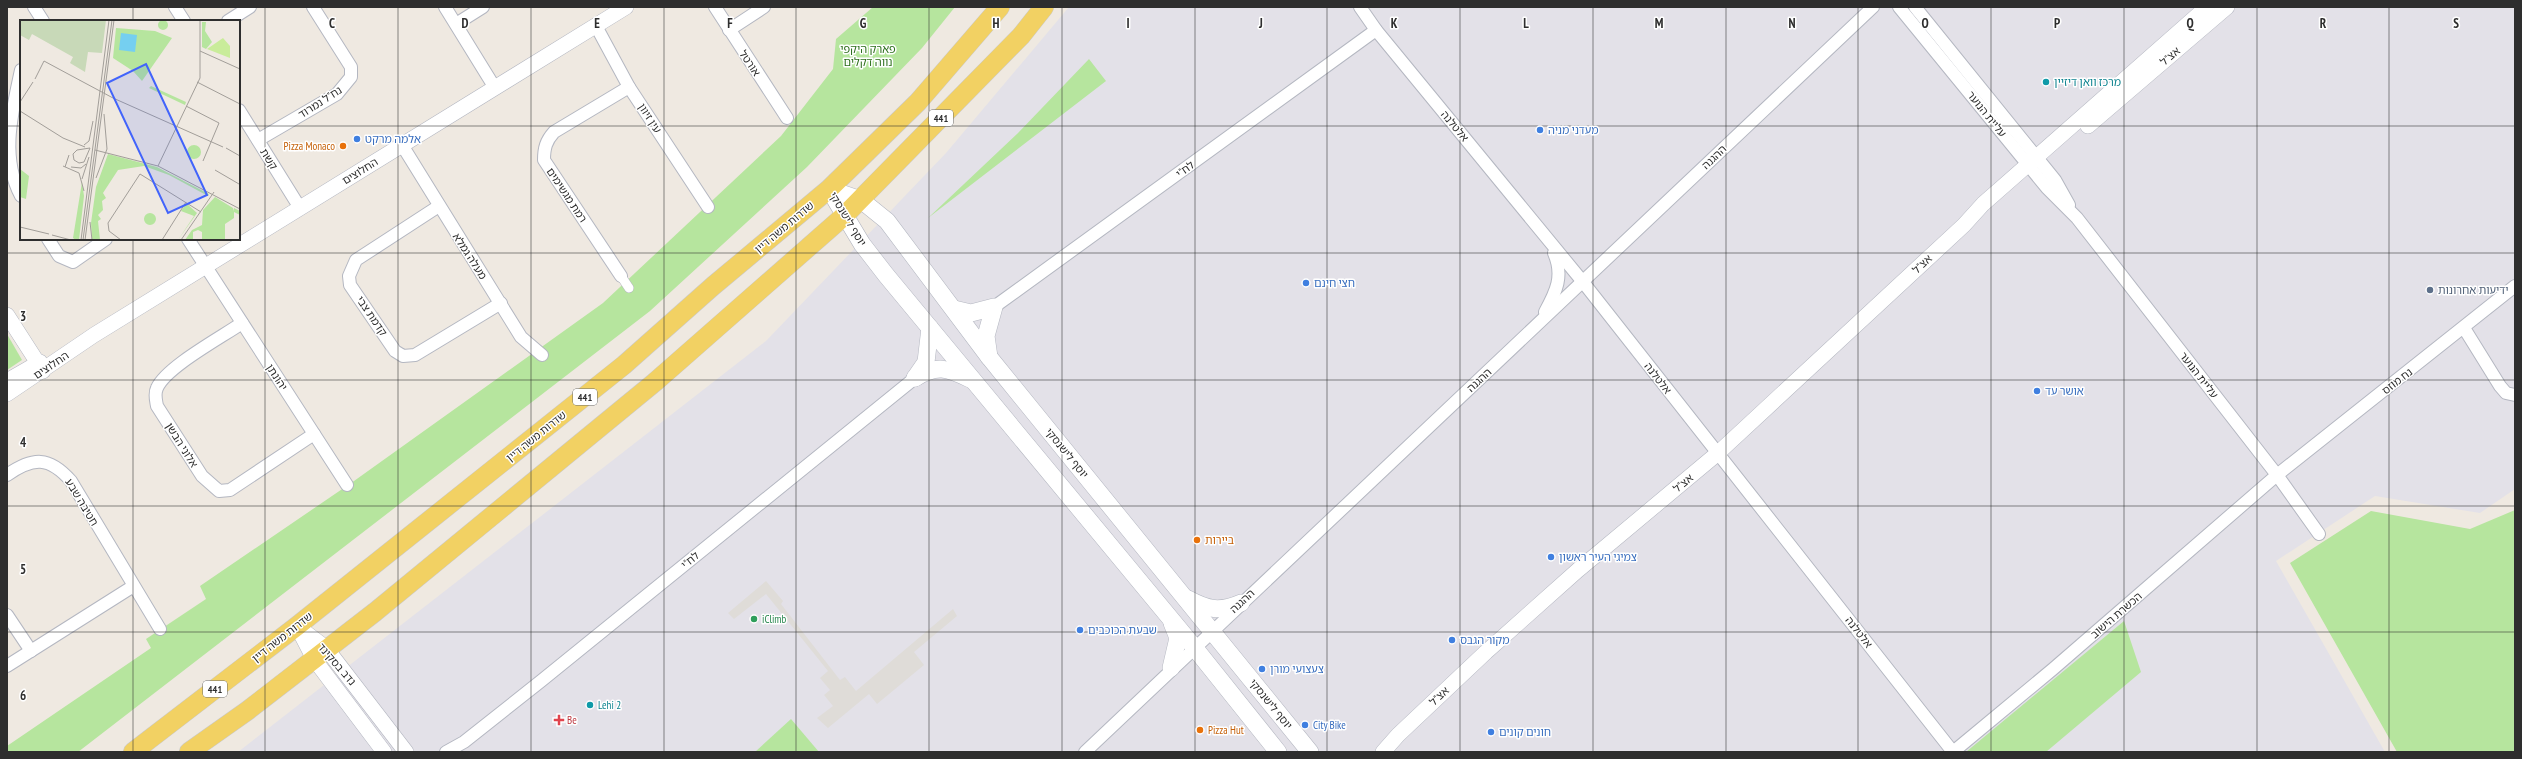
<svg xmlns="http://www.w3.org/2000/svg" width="2522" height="759" font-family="'PT Sans Narrow','Noto Sans Hebrew',sans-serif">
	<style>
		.industrial { fill: #e3e1e8 }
		.green { fill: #b6e59e }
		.plaza { fill: #dfdcd8 }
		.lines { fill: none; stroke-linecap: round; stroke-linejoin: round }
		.pedestrian-casing { stroke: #b4b7c1; stroke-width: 10 }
		.minor-casing { stroke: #b4b7c1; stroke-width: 14 }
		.tertiary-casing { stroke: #b4b7c1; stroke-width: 16 }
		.secondary-casing { stroke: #b4b7c1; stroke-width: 18 }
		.primary-casing { stroke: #c9c9c9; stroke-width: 20 }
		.pedestrian { stroke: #fff; stroke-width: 9 }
		.minor { stroke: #fff; stroke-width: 12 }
		.tertiary { stroke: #fff; stroke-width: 15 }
		.secondary { stroke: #fff; stroke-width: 17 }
		.primary { stroke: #f2d163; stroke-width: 19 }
		.grid { fill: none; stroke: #2e2e2e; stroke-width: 1; stroke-opacity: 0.55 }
		.culture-dot { fill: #0f9aa8; stroke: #fff; stroke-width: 1.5 }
		.shop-dot { fill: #3f7fe0; stroke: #fff; stroke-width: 1.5 }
		.food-dot { fill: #e8710a; stroke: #fff; stroke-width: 1.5 }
		.service-dot { fill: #5c6f8a; stroke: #fff; stroke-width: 1.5 }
		.leisure-dot { fill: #2e9e5b; stroke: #fff; stroke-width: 1.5 }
		.health-dot { fill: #e0444e; stroke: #fff; stroke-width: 1.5 }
		.labels { text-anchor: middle; stroke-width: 3; stroke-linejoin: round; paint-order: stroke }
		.shield { fill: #fff; stroke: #6d6d6d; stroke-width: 1 }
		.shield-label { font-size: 10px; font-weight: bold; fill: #2e2e2e }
		.park-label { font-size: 11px; fill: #2c6e1b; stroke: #fff }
		.street-label { font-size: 11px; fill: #2e2e2e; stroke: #fff }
		.culture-label { font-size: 11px; fill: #0d838f; stroke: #fff; text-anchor: start }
		.shop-label { font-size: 11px; fill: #366cbe; stroke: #fff; text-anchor: start }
		.food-label { font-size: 11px; fill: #c56008; stroke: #fff; text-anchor: start }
		.service-label { font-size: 11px; fill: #4e5e75; stroke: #fff; text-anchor: start }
		.leisure-label { font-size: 11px; fill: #27864d; stroke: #fff; text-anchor: start }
		.health-label { font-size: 11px; fill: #be3a42; stroke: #fff; text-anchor: start }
		.inset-road { fill: none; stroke: #a29e99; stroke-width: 1 }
		.view { fill: #4264fb; fill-opacity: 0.15; stroke: #4264fb; stroke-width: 2 }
		.inset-edge { fill: none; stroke: #2e2e2e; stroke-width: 2 }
		.grid-label { font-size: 13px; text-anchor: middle; font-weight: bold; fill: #2e2e2e; stroke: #fff; stroke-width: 3; stroke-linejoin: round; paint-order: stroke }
	</style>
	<rect width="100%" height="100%" fill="#efe9e1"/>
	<polygon class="industrial" points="1069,7 2515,7 2515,489 2480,513 2375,496 2276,561 2385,752 238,752 766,341 946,153"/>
	<g class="green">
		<polygon points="873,7 955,7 922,48 807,167 650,311 78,752 7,752 7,746 151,648 146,639 206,599 200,586 354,481 603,303 781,136 833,69 836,39"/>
		<polygon points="1089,59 1106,81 928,218 1018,133"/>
		<polygon points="7,334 22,360 7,370"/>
		<polygon points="2515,510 2515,752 2397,752 2290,563 2371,511 2470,529"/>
		<polygon points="2124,621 2141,672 2046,752 1966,752"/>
		<polygon points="791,719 819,752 755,752"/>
	</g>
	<polygon class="plaza" points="766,581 783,601 781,604 840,680 845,677 856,691 953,609 957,616 914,652 924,665 877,704 869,694 828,728 817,718 833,706 824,695 830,690 820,678 828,671 766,594 734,619 728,613"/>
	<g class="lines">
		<defs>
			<polyline id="pedestrian" points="621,276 629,288"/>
			<g id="minor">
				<polyline points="34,7 43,21"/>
				<polyline points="175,7 184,21"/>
				<polyline points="445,7 495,88"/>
				<polyline points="715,7 787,118"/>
				<polyline points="1360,7 1376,30 1583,282 1953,752"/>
				<polyline points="1899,7 2047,188 2077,218 2277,475 2319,534"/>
				<polyline points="1915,7 2055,180 2069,205"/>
				<polyline points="228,21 250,7"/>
				<polyline points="456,24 483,7"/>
				<polyline points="596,26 629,87 708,207"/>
				<polyline points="729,30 764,7"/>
				<path d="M21,70C12,112 0,157 21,196"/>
				<polyline points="239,110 300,208"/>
				<polyline points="258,140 337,94 351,77 351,67 313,7"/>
				<polyline points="402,145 521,337 542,355"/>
				<polyline points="439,206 356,260 349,276 350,285 395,351 403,356 415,355 501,303"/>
				<polyline points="48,239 59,256 73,262 106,239"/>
				<polyline points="188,239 347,485"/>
				<path d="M621,276L544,160C544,148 546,141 554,132L629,87"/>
				<polyline points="994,307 1376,30"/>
				<path d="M1545,312C1556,292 1564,276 1554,253"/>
				<path d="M242,323C222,337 166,367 157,388C154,394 156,400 157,406L202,476L219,491L230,490L314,434"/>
				<polyline points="2464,328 2500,386 2506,393 2515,395"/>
				<path d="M7,475C33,457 49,456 71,481L160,629"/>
				<polyline points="7,615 31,651"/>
				<polyline points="7,666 132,587"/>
				<polyline points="446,752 464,742 541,681 915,378"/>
				<polyline points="1085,752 1873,7"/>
				<polyline points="1953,752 2053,669 2277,475 2515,286"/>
			</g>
			<g id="tertiary">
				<polyline points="2088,126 2227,7"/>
				<polyline points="7,315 43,371"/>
				<polyline points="7,381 40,362"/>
				<polyline points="7,394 94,335 626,7"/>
				<polyline points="297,626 326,648 406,752"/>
				<polyline points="299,630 314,659 384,752"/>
				<polyline points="1383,752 1398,735 1486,652 1578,570 1718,453 1964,225 1983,204 2207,7"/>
			</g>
			<g id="secondary">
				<polyline points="829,189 861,200 887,221 989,357 1310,752"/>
				<polyline points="829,189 862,244 886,275 1194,647 1278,752"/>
				<polyline points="954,309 971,313 994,307 986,336 989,357"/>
				<path d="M915,378C937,364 947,368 970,379"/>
				<polyline points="915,378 926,362 930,328"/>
				<path d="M1188,599C1208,610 1220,612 1241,603"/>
				<polyline points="1171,668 1178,638 1172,623"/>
			</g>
			<g id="primary">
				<polyline points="133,752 297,626 624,365 713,286 829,189 918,102 1000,7"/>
				<polyline points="189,752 247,711 375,612 655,382 844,216 1021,36 1044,7"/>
			</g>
		</defs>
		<use href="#pedestrian" class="pedestrian-casing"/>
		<use href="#minor" class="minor-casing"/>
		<use href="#tertiary" class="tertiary-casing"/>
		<use href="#secondary" class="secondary-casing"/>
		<use href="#primary" class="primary-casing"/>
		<use href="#pedestrian" class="pedestrian"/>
		<use href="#minor" class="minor"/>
		<use href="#tertiary" class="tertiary"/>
		<use href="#secondary" class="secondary"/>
		<use href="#primary" class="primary"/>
	</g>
	<path class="grid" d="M133,7V21M265,7V752M398,7V752M531,7V752M664,7V752M796,7V752M929,7V752M1062,7V752M1195,7V752M1327,7V752M1460,7V752M1593,7V752M1726,7V752M1858,7V752M1991,7V752M2124,7V752M2257,7V752M2389,7V752M7,126H21M239,126H2515M133,239V752M7,253H2515M7,380H2515M7,506H2515M7,632H2515"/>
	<g class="culture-dot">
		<circle cx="2046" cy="82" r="4"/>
		<circle cx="590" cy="705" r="4"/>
	</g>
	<g class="shop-dot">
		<circle cx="1540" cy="130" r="4"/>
		<circle cx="357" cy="139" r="4"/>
		<circle cx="1306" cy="283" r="4"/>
		<circle cx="2037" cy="391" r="4"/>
		<circle cx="1551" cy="557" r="4"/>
		<circle cx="1080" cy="630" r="4"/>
		<circle cx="1452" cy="640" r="4"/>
		<circle cx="1262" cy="669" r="4"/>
		<circle cx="1305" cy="725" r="4"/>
		<circle cx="1491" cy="732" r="4"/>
	</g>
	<g class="food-dot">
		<circle cx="343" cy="146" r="4"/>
		<circle cx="1197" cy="540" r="4"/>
		<circle cx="1200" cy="730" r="4"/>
	</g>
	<circle class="service-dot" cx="2430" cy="290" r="4"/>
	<circle class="leisure-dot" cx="754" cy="619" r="4"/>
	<path class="health-dot" d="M557 714h4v4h4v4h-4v4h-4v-4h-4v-4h4z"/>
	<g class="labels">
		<g class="shield">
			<rect x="929" y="110" width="24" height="16" rx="3"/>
			<rect x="573" y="389" width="24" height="16" rx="3"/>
			<rect x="203" y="681" width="24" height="16" rx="3"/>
		</g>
		<g class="shield-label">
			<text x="941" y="122">441</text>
			<text x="585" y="401">441</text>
			<text x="215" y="693">441</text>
		</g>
		<g class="park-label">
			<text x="868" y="53">פארק היקפי<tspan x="868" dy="13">נווה דקלים</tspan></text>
		</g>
		<g class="street-label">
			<text transform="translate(2170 56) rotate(-41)" y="4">אצ"ל</text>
			<text transform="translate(750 63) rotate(56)" y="4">אורטל</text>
			<text transform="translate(320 102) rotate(-33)" y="4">נח"ל נמרוד</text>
			<text transform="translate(1987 114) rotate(51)" y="4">עליית הנוער</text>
			<text transform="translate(650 118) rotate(57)" y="4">עין זיוון</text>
			<text transform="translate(1455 126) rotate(50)" y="4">אלטלנה</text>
			<text transform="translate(1714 157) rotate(-44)" y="4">ההגנה</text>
			<text transform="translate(269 159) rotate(58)" y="4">קשת</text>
			<text transform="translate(1185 169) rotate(-36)" y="4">לח"י</text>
			<text transform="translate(360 171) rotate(-32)" y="4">החלוצים</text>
			<text transform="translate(567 195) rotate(56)" y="4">רמת מגשימים</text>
			<text transform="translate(848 219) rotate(59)" y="4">יוסף לישנסקי</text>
			<text transform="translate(784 227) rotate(-40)" y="4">שדרות משה דיין</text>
			<text transform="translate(470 256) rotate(57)" y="4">מעלה גמלא</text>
			<text transform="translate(1922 264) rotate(-43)" y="4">אצ"ל</text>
			<text transform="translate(372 316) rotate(56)" y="4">קדמת צבי</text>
			<text transform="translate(51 365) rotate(-34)" y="4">החלוצים</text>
			<text transform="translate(2199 375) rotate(52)" y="4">עליית הנוער</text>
			<text transform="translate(277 377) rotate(57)" y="4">יהונתן</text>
			<text transform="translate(1658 378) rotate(52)" y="4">אלטלנה</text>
			<text transform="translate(1479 380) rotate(-43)" y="4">ההגנה</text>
			<text transform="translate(2397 381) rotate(-38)" y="4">נח מוזס</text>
			<text transform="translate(536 436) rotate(-39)" y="4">שדרות משה דיין</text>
			<text transform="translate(182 445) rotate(58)" y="4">אלוני הבשן</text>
			<text transform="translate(1067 453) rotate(51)" y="4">יוסף לישנסקי</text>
			<text transform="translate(1683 483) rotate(-40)" y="4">אצ"ל</text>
			<text transform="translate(82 502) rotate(59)" y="4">חטיבה שבע</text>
			<text transform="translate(690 560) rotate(-39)" y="4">לח"י</text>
			<text transform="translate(1242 601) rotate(-43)" y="4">ההגנה</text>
			<text transform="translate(2116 615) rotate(-41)" y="4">הכשרת הישוב</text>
			<text transform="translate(1859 632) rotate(52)" y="4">אלטלנה</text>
			<text transform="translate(282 637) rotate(-38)" y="4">שדרות משה דיין</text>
			<text transform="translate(337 664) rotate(49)" y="4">נדב בסקינד</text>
			<text transform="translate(1439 696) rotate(-43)" y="4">אצ"ל</text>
			<text transform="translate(1271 704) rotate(51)" y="4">יוסף לישנסקי</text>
		</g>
		<g class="culture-label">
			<text x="2054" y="86">מרכז וואן דיזיין</text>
			<text x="598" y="709">Lehi 2</text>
		</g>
		<g class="shop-label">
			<text x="1548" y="134">מעדני מניה</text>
			<text x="365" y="143">אלמה מרקט</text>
			<text x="1314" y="287">חצי חינם</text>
			<text x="2045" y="395">אושר עד</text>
			<text x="1559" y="561">צמיגי העיר ראשון</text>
			<text x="1088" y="634">שבעת הכוכבים</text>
			<text x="1460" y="644">מקור הגבס</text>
			<text x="1270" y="673">צעצועי מורן</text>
			<text x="1313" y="729">City Bike</text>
			<text x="1499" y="736">חונים קונים</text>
		</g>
		<g class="food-label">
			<text x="335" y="150" text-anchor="end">Pizza Monaco</text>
			<text x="1205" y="544">ביירות</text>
			<text x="1208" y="734">Pizza Hut</text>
		</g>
		<g class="service-label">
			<text x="2438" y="294">ידיעות אחרונות</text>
		</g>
		<g class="leisure-label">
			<text x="762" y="623">iClimb</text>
		</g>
		<g class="health-label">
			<text x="567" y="724">Be</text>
		</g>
	</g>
	<g transform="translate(20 20)">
		<rect width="220" height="220" fill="#efe9e1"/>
		<path d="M138 5a5 5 0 1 1 10 0a5 5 0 1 1-10 0ZM182,2H186L185,11L192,22L186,29L182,27ZM96,8L135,11L152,18L122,61L113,51L93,38ZM131,66L166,82L165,85L129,68ZM167 132a7 7 0 1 1 14 0a7 7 0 1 1-14 0ZM88,134L137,147L189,174L188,176L149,155L124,146L98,150L83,173L86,178L82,181L83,190L78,195L81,199L78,201L80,220H72L71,203L76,167ZM0,149L9,156L6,179L0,177ZM62,162L64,176L59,220H56L53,218ZM195,177L213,188L214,191V188L220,191V195L214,192V198L205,204V220H182V212L178,210L173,212V220H165L172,210L182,205L183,190ZM166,183L177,193L158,220L174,196L161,191ZM124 199a6 6 0 1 1 12 0a6 6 0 1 1-12 0Z" fill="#b6e59e"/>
		<path d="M0,0H86L82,33L68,32L65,52L50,43L53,37L12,14L9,20L0,15Z" fill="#c8d9b8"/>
		<path d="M203,18L210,26V38L187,29Z" fill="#c9ec9a"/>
		<path d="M101,13L117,15L115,32L99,30Z" fill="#75cff0"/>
		<path class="inset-road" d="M180,31L220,49M24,41L50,55M50,55L93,78L203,127M15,59L24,41M177,62L220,84M0,82L13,62M166,86L199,103L183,141M0,91L43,118L65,127M64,125L69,121L73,101M70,128L57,130L53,134L54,140L59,143L64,142L70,128M206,128L220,136M75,130L138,146L220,189M43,146L59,153L64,171M138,146L180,58V0M45,147L49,135M51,147L61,148L66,144M195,150L219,164M76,158L87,129L84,94M62,159L69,137M70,202L72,220M0,207L29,214M32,215L51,220M61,220L89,0M63,220L92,0M65,220L94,0M101,220L89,211L88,203L120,154L181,192M142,220L166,182M161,220L194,172"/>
		<path class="view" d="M126,44L187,175L148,193L87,63Z"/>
		<rect width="220" height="220" class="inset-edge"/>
	</g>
	<g class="grid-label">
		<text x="332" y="28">C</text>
		<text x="465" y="28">D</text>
		<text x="597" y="28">E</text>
		<text x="730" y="28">F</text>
		<text x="863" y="28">G</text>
		<text x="996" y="28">H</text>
		<text x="1128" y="28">I</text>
		<text x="1261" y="28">J</text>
		<text x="1394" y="28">K</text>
		<text x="1526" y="28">L</text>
		<text x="1659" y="28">M</text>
		<text x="1792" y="28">N</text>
		<text x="1925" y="28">O</text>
		<text x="2057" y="28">P</text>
		<text x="2190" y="28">Q</text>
		<text x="2323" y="28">R</text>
		<text x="2456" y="28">S</text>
		<text x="23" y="321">3</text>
		<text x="23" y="447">4</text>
		<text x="23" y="574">5</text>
		<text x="23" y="700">6</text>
	</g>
	<rect width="2522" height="759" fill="none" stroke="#2e2e2e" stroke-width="16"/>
</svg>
